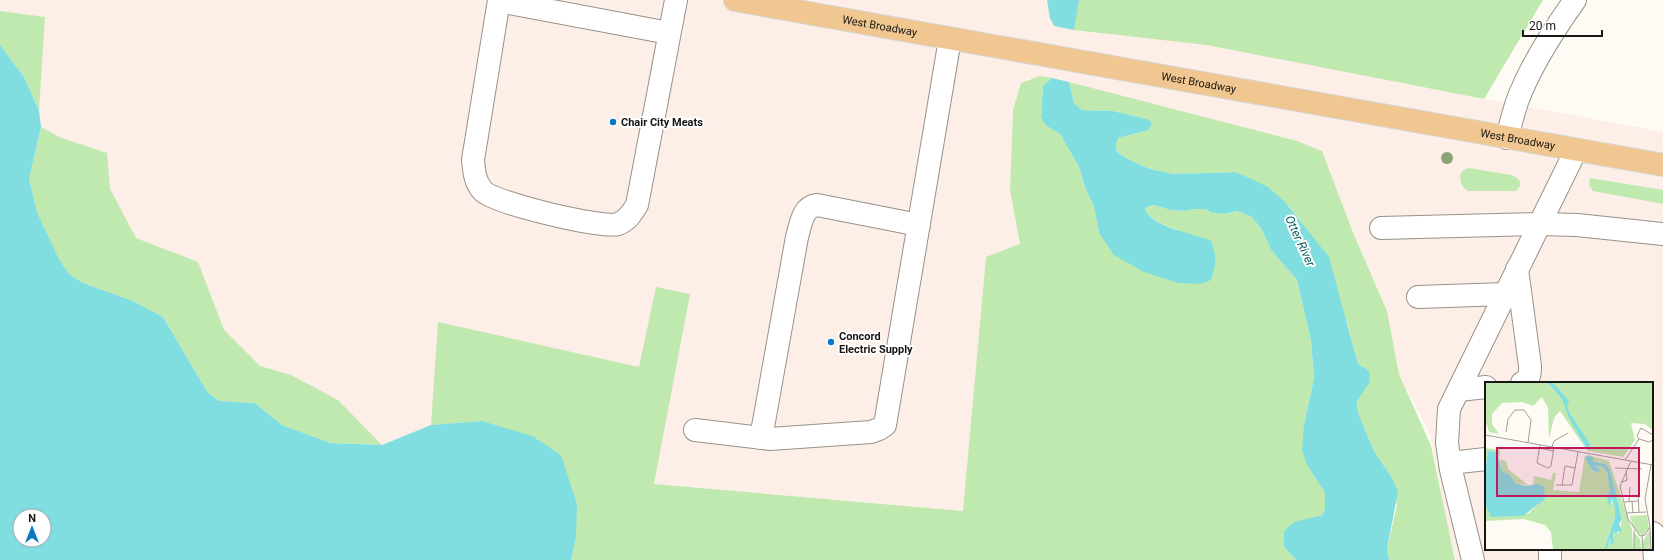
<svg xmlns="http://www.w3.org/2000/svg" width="1663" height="560" font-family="Roboto,sans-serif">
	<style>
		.commercial { fill: #fdeee8; fill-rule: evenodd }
		.green { fill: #c0e9af }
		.water { fill: #80dee0; fill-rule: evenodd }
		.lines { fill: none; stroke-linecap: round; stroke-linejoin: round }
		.minor-casing { stroke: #979288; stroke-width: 24 }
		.major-casing { stroke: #d5d5d4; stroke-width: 24 }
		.minor { stroke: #fff; stroke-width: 22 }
		.major { stroke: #f1c791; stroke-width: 22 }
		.tree { fill: #89a373 }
		.poi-dot { fill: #0979c3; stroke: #fff; stroke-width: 1.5 }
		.labels { text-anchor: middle; stroke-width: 4; stroke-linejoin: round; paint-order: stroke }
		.street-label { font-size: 11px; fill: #181612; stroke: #fff }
		.poi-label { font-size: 11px; font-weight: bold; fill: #181612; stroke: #fff; text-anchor: start }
		.water-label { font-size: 12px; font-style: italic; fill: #055c5e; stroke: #fff }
		.inset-road { fill: none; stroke: #a29f9a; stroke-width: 1 }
		.view { fill: #c2185b; fill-opacity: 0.15; stroke: #c2185b; stroke-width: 2 }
		.inset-edge { fill: none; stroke: #181612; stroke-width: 2 }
	</style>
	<rect width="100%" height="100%" fill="#fefbf5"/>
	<path class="commercial" d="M0,0H1044L1048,3L1395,82L1663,132V560H1456L1449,535L1430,434L1399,374L1387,311L1354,235L1322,151L1297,141L1028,79L1013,110L1010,190L1020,244L986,257L964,511L653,484L431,425L382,445L0,234ZM1486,383H1652V549H1486Z"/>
	<g class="green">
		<polygon points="1065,0 1543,0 1484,99 1207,45 1074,30 1076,16"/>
		<polygon points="0,11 45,17 39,111 24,77 0,45"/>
		<path d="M1040,76L1052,78L1043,86L1041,117L1045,125L1060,134L1079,167L1085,187L1094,207L1099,233L1178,230C1167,226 1150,221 1145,209L1147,207L1154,205L1170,210L1185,211L1194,209H1205L1212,213L1225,214L1239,211L1252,217L1262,230L1271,250L1297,280L1311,341L1314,378L1304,425L1307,465L1325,493V508L1323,515L1309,519L1284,547L1296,560H571L576,538L482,421L431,425L438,322L639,367L656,287L690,294L654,484L963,511L986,257L1020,244L1010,190L1013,110L1021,83Z"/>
		<polygon points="1069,82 1297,141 1322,151 1354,235 1387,311 1399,374 1431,446 1455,560 1389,560 1387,549 1397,505 1391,476 1375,453 1358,413 1357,401 1362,392 1365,368 1358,364 1347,322 1303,224 1286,203 1236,172 1174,174 1150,169 1130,160 1117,152 1116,145 1118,138 1149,130 1147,119 1113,111 1082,110 1074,103"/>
		<polygon points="41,127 59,137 107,153 110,189 136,238 198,262 224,330 260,366 291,375 338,400 382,445 331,443 282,425 255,403 220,401 208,393 163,317 133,301 83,283 69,274 59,259 37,212 29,179"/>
		<path d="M1469,168L1511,175L1517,178L1520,182V186L1516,191H1468C1461,187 1458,178 1462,171Z"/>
		<polygon points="1590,178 1663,190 1663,204 1593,191 1589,185"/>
	</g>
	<g class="water">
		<polygon points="1047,0 1079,0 1074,30 1054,26 1050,18"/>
		<path d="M0,45L24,77L39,111L41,127L29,179L37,212L59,259L69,274L83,283L133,301L163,317L208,393L220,401L255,403L282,425L331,443L382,445L431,425L482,421L532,436L561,455L577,504L576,538L571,560H0ZM20,516H44V540H20Z"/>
		<path d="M1052,78L1069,82L1074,103L1082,110L1113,111L1147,119L1152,123L1149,130L1118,138L1116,145L1117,152L1130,160L1150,169L1174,174L1236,172L1268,187L1286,203L1329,257L1358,364L1365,368L1370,373L1369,383L1357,401L1358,413L1375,453L1391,476L1398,492L1387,549L1389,560H1296L1284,547V531L1294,522L1323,515L1325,508V493L1307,465L1302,450L1304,425L1314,378L1311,341L1297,280L1271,250L1262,230L1252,217L1238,211L1225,214L1212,213L1205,209H1194L1185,211L1170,210L1154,205L1147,207L1145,209C1152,228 1194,233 1211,241C1217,256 1216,265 1211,280L1200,284L1178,283L1144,272L1114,255L1099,233L1094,207L1085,187L1079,167L1060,134L1045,125L1041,117L1043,86Z"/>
	</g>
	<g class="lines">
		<defs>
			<g id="minor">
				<path d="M499,0L473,160C474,171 475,183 483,191C494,203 603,229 618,224C627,221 632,213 637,205L676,0"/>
				<polyline points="499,1 669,33"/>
				<path d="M1507,138C1510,126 1513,114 1517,102C1530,66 1553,31 1575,0"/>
				<polyline points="1381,228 1539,224 1577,225 1663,234"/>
				<path d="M1517,269L1530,366C1530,374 1530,379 1522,383"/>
				<polyline points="1418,297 1505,294"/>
				<polyline points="1459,390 1486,387"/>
				<polyline points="695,430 770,439 871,432 879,429 885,425 950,39"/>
				<path d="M761,438L797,237C801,224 802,207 817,205L919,225"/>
				<polyline points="1450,463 1486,459"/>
				<polyline points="1653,533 1655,560"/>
				<polyline points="1550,549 1550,560"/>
				<polyline points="1473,560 1451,470 1447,443 1449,409 1576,150"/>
			</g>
			<g id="major">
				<path id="s1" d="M735,0L1663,165"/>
			</g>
		</defs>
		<use href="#minor" class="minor-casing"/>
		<use href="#major" class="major-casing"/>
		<use href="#minor" class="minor"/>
		<use href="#major" class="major"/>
	</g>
	<circle class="tree" cx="1447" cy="158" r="6"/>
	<g class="poi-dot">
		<circle cx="613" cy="122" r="4"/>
		<circle cx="831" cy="342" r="4"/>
	</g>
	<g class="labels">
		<g class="street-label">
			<text dy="4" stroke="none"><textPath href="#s1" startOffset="147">West Broadway</textPath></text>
			<text dy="4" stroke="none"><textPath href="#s1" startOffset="471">West Broadway</textPath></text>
			<text dy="4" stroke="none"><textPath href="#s1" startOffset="795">West Broadway</textPath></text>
		</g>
		<g class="poi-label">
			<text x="621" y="126">Chair City Meats</text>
			<text x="839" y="340">Concord<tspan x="839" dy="13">Electric Supply</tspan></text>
		</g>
		<g class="water-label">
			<text transform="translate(1300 241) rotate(65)" y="4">Otter River</text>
		</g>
	</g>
	<g transform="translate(1485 382)">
		<rect width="168" height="168" fill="#fefbf5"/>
		<path d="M0,0H62L77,17L101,67L75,29L69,36L64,57L63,26L57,15L48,24L37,20L17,21L7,32V42L14,52L4,50L0,37ZM65,0H168V48L160,42L146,41L150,58L138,75L103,69L102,61L86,38L80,22ZM1,66L15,68V76L12,70L3,72L0,89ZM100,73L107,88L114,91L115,87L109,84H117L122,90L125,110L121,113L126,124L127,116L130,126V135L119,168H68L66,150L60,143L39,137L0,139V122L8,135L31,134L44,131L56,119L53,102L48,103L49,94L66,98L68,91H71L68,108L94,110ZM103,73L124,79L147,148L148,168H122L125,156L126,162L129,161L128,151L130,150V154L135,149L137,137L125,88L117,81L107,79ZM15,77L21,79L23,87L44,104L30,101L25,93L17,90ZM162,133L164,147L158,153L154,152L148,145L145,134ZM165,148V168H158V159ZM149,150L155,157L157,168H149Z" fill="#c0e9af"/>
		<path d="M62,0L68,1L84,19L82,24L85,32L105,62L103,69L84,36L77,17ZM3,69L12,70L17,89L25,93L30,101L40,104L53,102L59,105L60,117L38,134L6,135L0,122V89ZM103,73L110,77L107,79L120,82L125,88L137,137L134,142L137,149L132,150L131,155L130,150L128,151L129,161L126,163L125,156L122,168H119L130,135V126L127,116L125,125L121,113L125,110L122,90L117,84H109L115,87L114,91L107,88L100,76Z" fill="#80dee0"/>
		<path class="inset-road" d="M21,50L23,37L30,28H39L46,38L43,61M0,53L168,83M154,57L152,54L156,46L168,53M154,57L164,60L168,58M55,63L52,81L63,86L66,84L69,65M67,65L69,59L83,51M54,66L69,69M140,78L154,57M146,79L135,104L143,137L155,154L160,153L165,145L160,117L166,83M130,86L157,87M137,100L142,98L141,89M71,103H87L93,70M77,104L80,84L90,86M153,112L154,130M144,119L145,105M147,119L148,131M139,120L153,119M142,131L161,130M165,146L166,168M149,148V168M157,154L158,168"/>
		<path class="view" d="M12,66H154V114H12Z"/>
		<rect width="168" height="168" class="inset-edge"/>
	</g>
	<g transform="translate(32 528)"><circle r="19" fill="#ffffff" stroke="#a3a2a0"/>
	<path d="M0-3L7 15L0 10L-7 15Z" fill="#0979c3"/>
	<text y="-6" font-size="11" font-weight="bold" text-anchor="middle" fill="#181612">N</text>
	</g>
	<path d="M1523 30v6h79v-6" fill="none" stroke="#181612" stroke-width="2"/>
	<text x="1529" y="30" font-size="12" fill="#181612" stroke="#ffffff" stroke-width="3" paint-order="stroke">20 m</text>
</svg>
